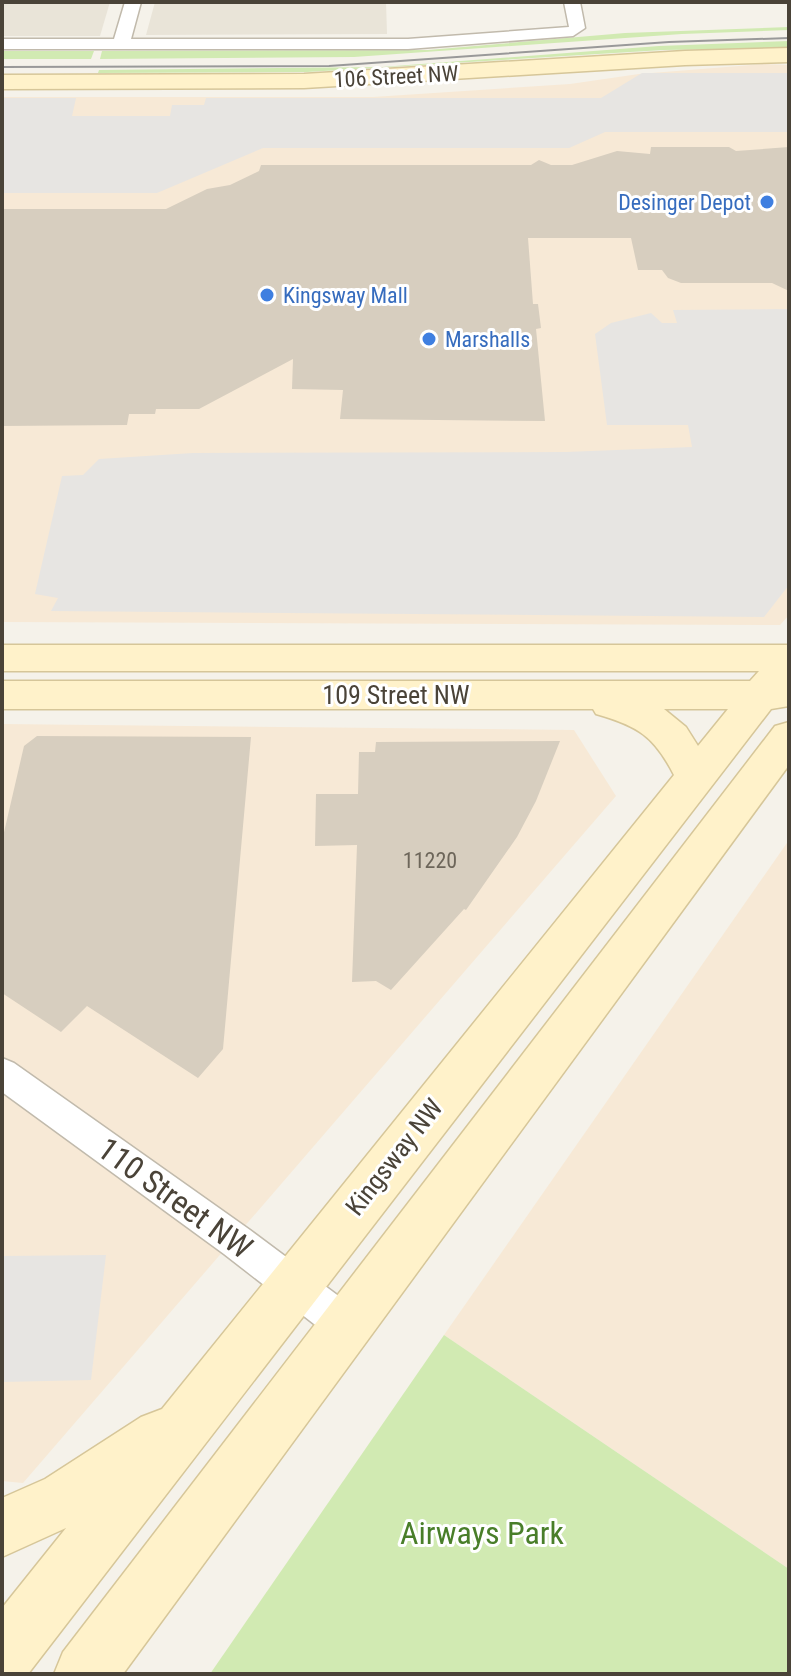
<svg xmlns="http://www.w3.org/2000/svg" width="791" height="1676" font-family="'Roboto Condensed',sans-serif">
	<style>
		.residential { fill: #e9e4d8 }
		.commercial { fill: #f7e9d6 }
		.green { fill: #d1eab2 }
		.parking { fill: #e7e5e2 }
		.building { fill: #d7cebf }
		.lines { fill: none; stroke-linecap: round; stroke-linejoin: round }
		.street-casing { stroke: #c1baac; stroke-width: 3 }
		.secondary-casing { stroke: #d6c699; stroke-width: 3 }
		.street { fill: #fff; fill-rule: evenodd }
		.secondary { fill: #fff2ca; fill-rule: evenodd }
		.tram { stroke: #999; stroke-width: 2 }
		.shop-dot { fill: #3f7fe0; stroke: #fff; stroke-width: 3 }
		.labels { text-anchor: middle; stroke-width: 6; stroke-linejoin: round; paint-order: stroke }
		.far-street-label { font-size: 22px; fill: #4a4338; stroke: #fff }
		.far-shop-label { font-size: 22px; fill: #366cbe; stroke: #fff; text-anchor: start }
		.number-label { font-size: 22px; fill: #6d665a }
		.street-label { font-size: 26px; fill: #4a4338; stroke: #fff }
		.near-street-label { font-size: 32px; fill: #4a4338; stroke: #fff }
		.near-park-label { font-size: 32px; fill: #497e29; stroke: #fff }
	</style>
	<rect width="100%" height="100%" fill="#f5f2ea"/>
	<g class="residential">
		<polygon points="2,2 110,2 100,36 2,36"/>
		<polygon points="155,2 386,2 387,34 146,35"/>
	</g>
	<g class="commercial">
		<polygon points="765,64 789,65 789,615 780,625 2,622 2,97 373,97 570,84 639,74"/>
		<polygon points="2,724 574,730 616,796 23,1483 2,1481"/>
		<polygon points="789,840 789,1569 444,1335"/>
	</g>
	<g class="green">
		<polygon points="789,27 789,30 682,34 354,57 100,59 102,51 428,50 625,33"/>
		<polygon points="789,41 789,48 663,50 307,72 98,73 99,70 382,67 659,46"/>
		<polygon points="2,51 94,51 91,59 2,59"/>
		<polygon points="444,1335 789,1569 789,1674 210,1674"/>
	</g>
	<g class="parking">
		<polygon points="642,73 789,73 789,132 605,132 569,148 263,148 157,193 2,193 2,98 76,98 72,116 170,116 172,105 204,105 206,98 601,98"/>
		<polygon points="789,309 789,585 764,617 51,611 58,598 35,594 62,476 83,475 99,459 193,453 566,452 692,447 688,425 607,425 595,334 611,323 651,313 662,323 677,323 673,310"/>
		<polygon points="106,1255 91,1380 2,1382 2,1256"/>
	</g>
	<g class="building">
		<polygon points="651,147 729,147 736,151 789,147 789,291 772,283 681,283 668,278 662,270 638,270 631,238 528,238 533,304 538,304 541,328 536,329 545,421 340,419 343,390 292,389 293,359 199,409 156,409 155,414 129,414 127,425 2,426 2,209 166,209 207,189 230,185 259,171 261,165 531,165 539,160 551,165 572,165 617,151 650,154"/>
		<polygon points="37,736 251,737 223,1049 198,1078 87,1006 61,1032 2,993 2,841 24,746"/>
		<polygon points="560,741 536,801 517,837 466,910 464,909 391,990 376,981 352,982 357,845 315,846 316,794 358,794 359,752 375,752 376,742"/>
	</g>
	<g class="lines">
		<defs>
			<g id="street">
				<polygon points="125,2 141,2 131,39 408,39 569,27 564,2 580,2 585,28 573,36 408,49 2,49 2,39 114,39"/>
				<polygon points="2,1058 14,1063 250,1230 360,1312 365,1325 360,1338 346,1344 332,1338 224,1254 2,1092"/>
			</g>
			<g id="secondary">
				<polygon points="789,48 789,62 685,65 304,88 2,89 2,75 304,74 685,51"/>
				<path d="M2,645H789V706L771,709L28,1674H2V1608L66,1528L2,1557V1498L45,1479L141,1417L162,1409L674,775C654,736 638,726 596,714L593,709H2V681H750L759,671H2ZM664,709H728L698,746L686,727Z"/>
				<polygon points="789,722 789,765 123,1674 54,1674 63,1652 775,726"/>
			</g>
		</defs>
		<use href="#street" class="street-casing"/>
		<use href="#secondary" class="secondary-casing"/>
		<use href="#street" class="street"/>
		<use href="#secondary" class="secondary"/>
		<polyline class="tram" points="2,67 329,66 669,42 789,38"/>
	</g>
	<g class="shop-dot">
		<circle cx="767" cy="202" r="8"/>
		<circle cx="267" cy="295" r="8"/>
		<circle cx="429" cy="339" r="8"/>
	</g>
	<g class="labels">
		<g class="far-street-label">
			<text transform="translate(396 76) rotate(-3)" y="8">106 Street NW</text>
		</g>
		<g class="far-shop-label">
			<text x="751" y="210" text-anchor="end">Desinger Depot</text>
			<text x="283" y="303">Kingsway Mall</text>
			<text x="445" y="347">Marshalls</text>
		</g>
		<g class="number-label">
			<text x="430" y="868">11220</text>
		</g>
		<g class="street-label">
			<text x="396" y="704">109 Street NW</text>
			<text transform="translate(394 1157) rotate(-52)" y="9">Kingsway NW</text>
		</g>
		<g class="near-street-label">
			<text transform="translate(175 1198) rotate(36)" y="11">110 Street NW</text>
		</g>
		<g class="near-park-label">
			<text x="482" y="1544">Airways Park</text>
		</g>
	</g>
	<rect width="791" height="1676" fill="none" stroke="#4a4338" stroke-width="8"/>
</svg>
